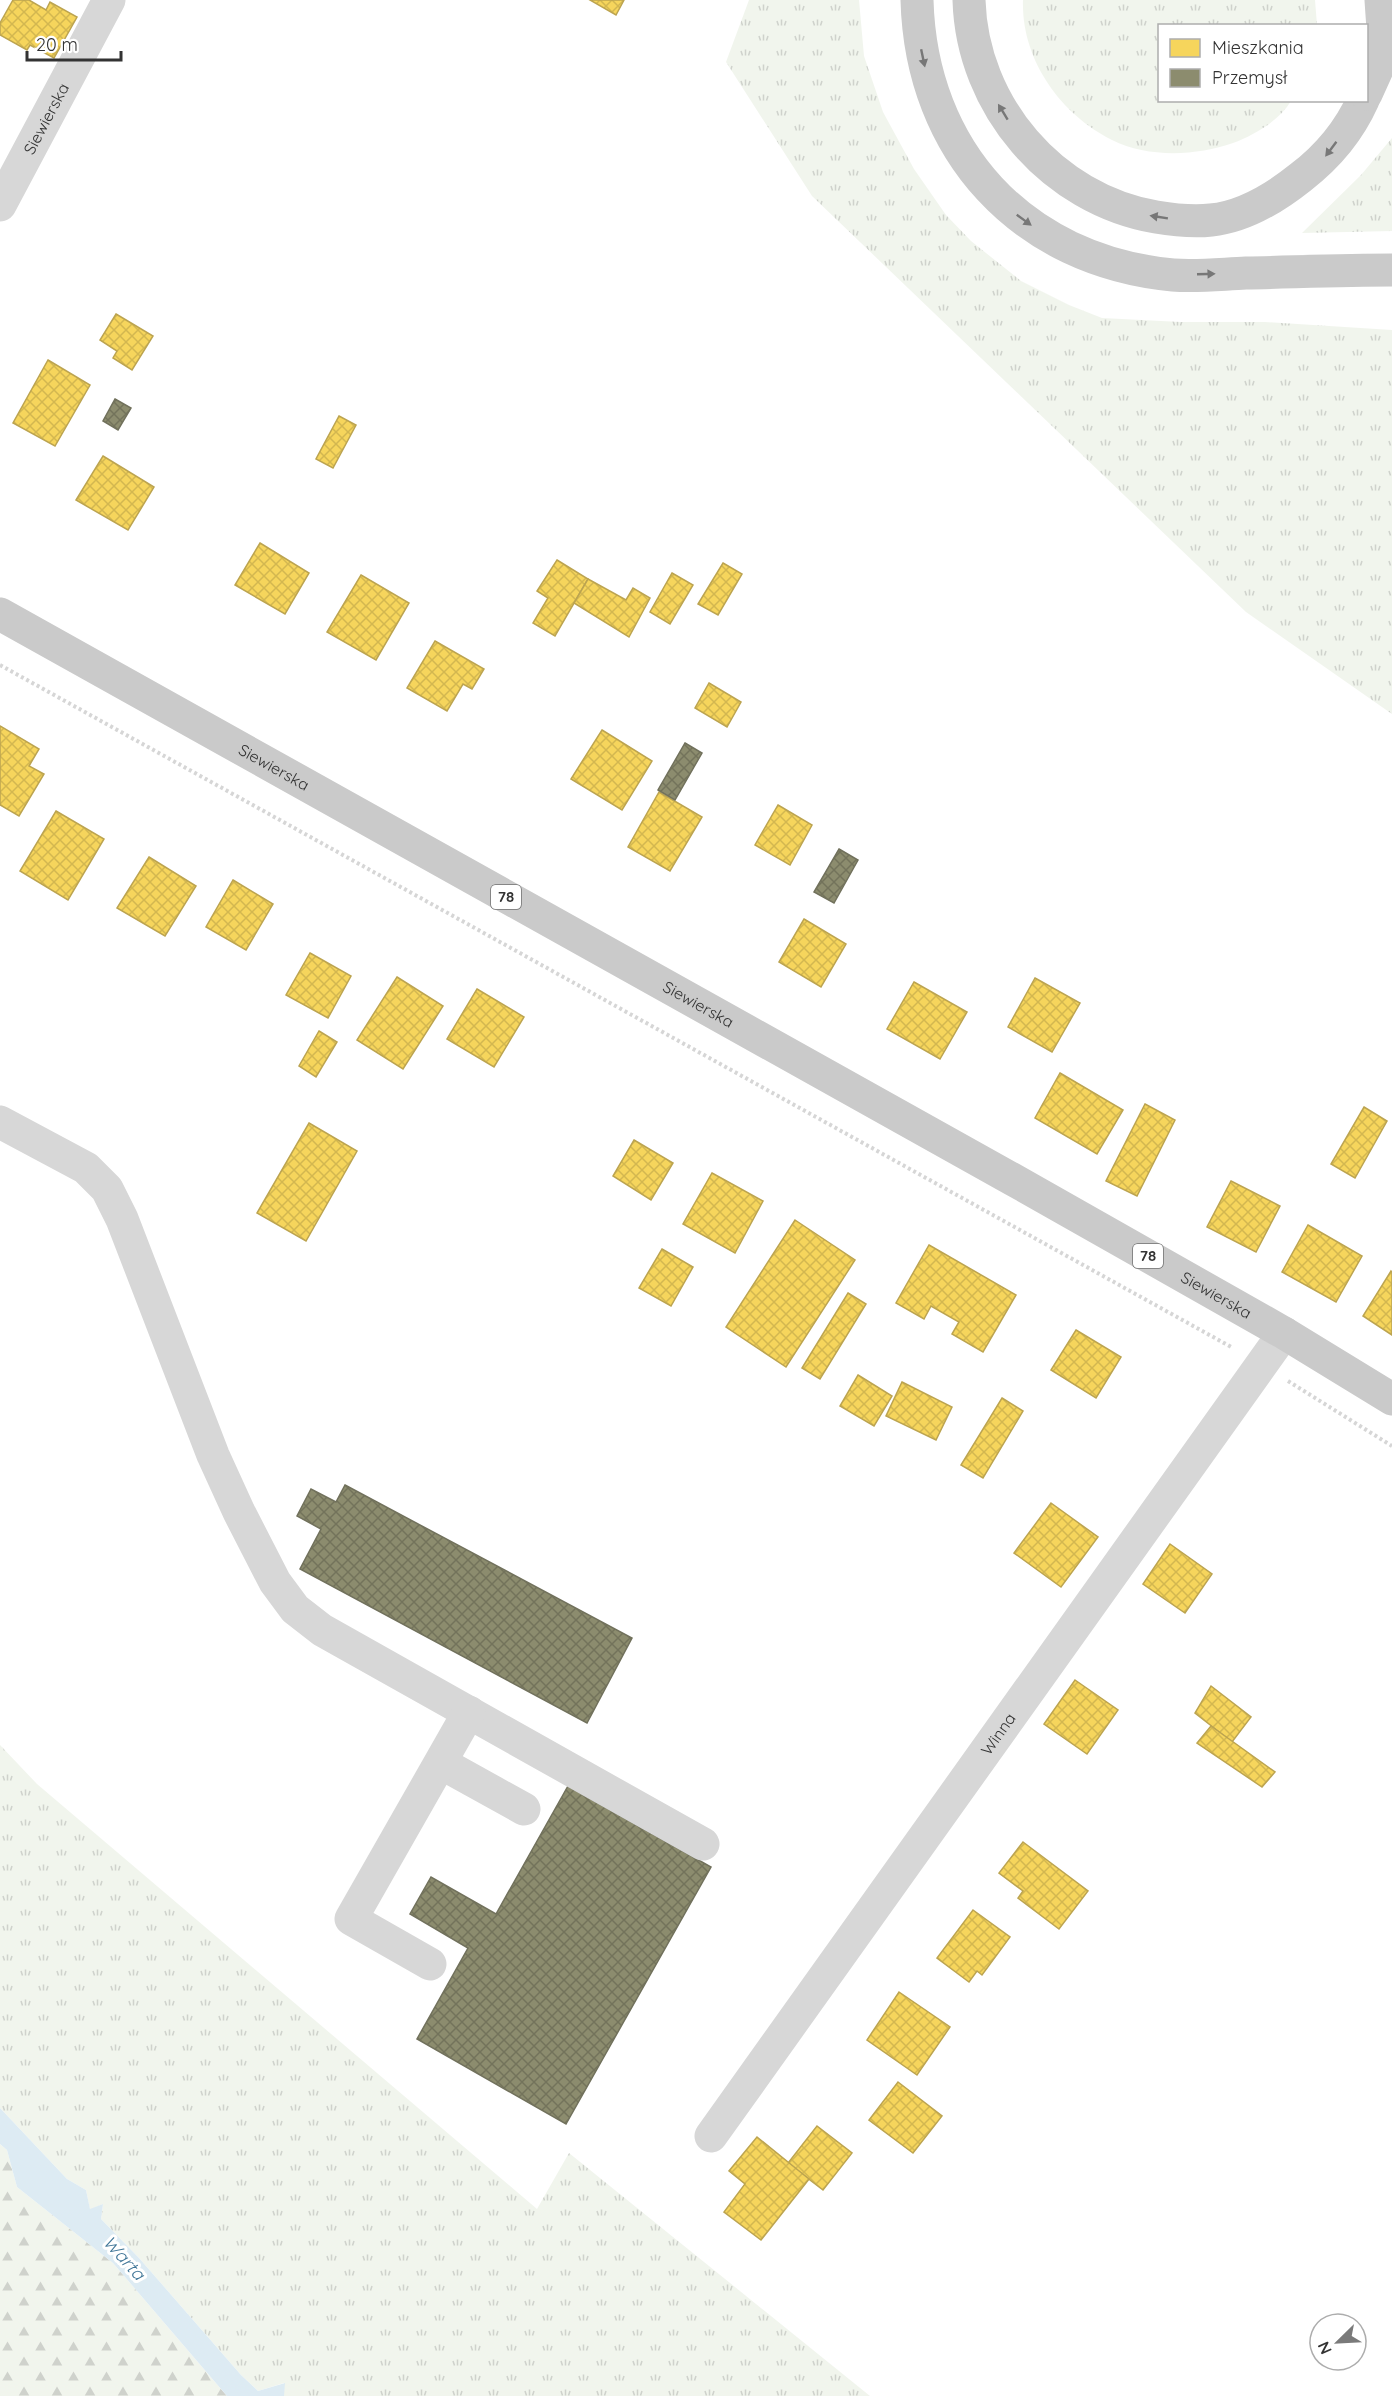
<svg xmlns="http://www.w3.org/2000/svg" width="1392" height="2396" font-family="Quicksand,sans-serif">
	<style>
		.grass { fill: url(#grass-tufts) }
		.forest { fill: url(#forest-firs) }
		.water { fill: #ddebf3 }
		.homes { fill: url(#homes-cross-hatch); stroke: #bca450; stroke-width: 1.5 }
		.industry { fill: url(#industry-cross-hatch); stroke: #71715c; stroke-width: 1.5 }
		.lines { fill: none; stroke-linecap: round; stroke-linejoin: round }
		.path { stroke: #d6d6d6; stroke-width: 4; stroke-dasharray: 3 3; stroke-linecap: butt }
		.minor { stroke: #d7d7d7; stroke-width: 33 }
		.major { stroke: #cacaca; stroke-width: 33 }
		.oneway { fill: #777 }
		.labels { text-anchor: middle; stroke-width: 6; stroke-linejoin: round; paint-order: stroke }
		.shield { fill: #fff; stroke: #707070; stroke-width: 1.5 }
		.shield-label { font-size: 15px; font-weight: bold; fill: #333 }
		.street-label { font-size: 16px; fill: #333; stroke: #fff }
		.water-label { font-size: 18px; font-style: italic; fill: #3f7597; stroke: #fff }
	</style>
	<defs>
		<pattern id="grass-tufts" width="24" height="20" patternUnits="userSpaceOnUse" patternTransform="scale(1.5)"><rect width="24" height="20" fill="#f1f5ed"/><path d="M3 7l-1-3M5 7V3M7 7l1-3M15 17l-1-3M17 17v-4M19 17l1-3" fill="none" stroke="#cfd2cc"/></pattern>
		<pattern id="forest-firs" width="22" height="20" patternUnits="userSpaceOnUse" patternTransform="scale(1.5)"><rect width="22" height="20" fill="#f1f5ed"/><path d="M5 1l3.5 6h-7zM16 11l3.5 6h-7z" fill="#cfd2cc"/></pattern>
		<pattern id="homes-cross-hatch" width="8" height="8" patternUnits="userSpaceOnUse" patternTransform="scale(1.5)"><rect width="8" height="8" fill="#f6d55c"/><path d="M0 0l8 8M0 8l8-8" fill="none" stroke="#d3b750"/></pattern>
		<pattern id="industry-cross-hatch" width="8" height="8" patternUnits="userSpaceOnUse" patternTransform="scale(1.5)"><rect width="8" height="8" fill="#8c8c6e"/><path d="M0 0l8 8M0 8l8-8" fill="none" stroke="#73735b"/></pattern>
	</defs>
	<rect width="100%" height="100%" fill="#fff"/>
	<g class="grass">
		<polygon points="749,0 859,0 864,56 883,112 914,169 946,215 971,241 1021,281 1069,305 1102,318 1181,322 1265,322 1392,330 1392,714 1246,612 812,196 726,62"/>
		<path d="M1023,0H1315L1317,25L1160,26V100L1291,101C1279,121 1254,135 1233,143C1196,156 1148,158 1112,140C1060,114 1021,59 1023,0Z"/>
		<polygon points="1392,138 1392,231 1302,233 1361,175"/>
		<polygon points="0,1745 37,1784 537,2209 569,2153 870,2396 284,2396 284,2383 258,2391 241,2375 139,2258 101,2219 103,2204 90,2210 86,2190 67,2179 0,2108"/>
	</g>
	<polygon class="forest" points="0,2144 7,2150 17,2187 113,2263 227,2396 0,2396"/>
	<polygon class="water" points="0,2108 67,2179 86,2190 90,2209 103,2204 101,2219 139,2258 241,2375 258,2391 285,2383 284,2396 227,2396 113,2263 17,2187 7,2150 0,2144"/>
	<g class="homes">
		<polygon points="13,0 29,0 46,10 50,2 77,17 54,58 30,45 27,50 0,35 0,23"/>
		<polygon points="590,0 624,0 616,15"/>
		<polygon points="116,314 153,336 132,370 113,358 117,351 100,340"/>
		<polygon points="48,360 90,385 55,446 13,423"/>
		<polygon points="339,416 356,425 333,468 316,459"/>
		<polygon points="103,456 154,487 128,530 76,500"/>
		<polygon points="260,543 309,573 285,614 235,585"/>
		<polygon points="557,560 588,579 555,636 533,623 548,598 537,591"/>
		<polygon points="723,563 742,574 718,615 698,604"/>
		<polygon points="672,573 693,585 670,624 650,612"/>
		<polygon points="361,575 409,603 376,660 327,632"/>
		<polygon points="588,579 626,600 633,588 650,598 629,637 574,603"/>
		<polygon points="435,641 484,669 472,689 463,684 447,711 407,688"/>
		<polygon points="709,683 741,702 727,727 695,708"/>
		<polygon points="0,726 39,749 29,766 44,774 19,816 0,805"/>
		<polygon points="602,730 652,761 622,810 571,779"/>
		<polygon points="659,792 702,817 670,871 628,847"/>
		<polygon points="778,805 812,825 790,865 755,845"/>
		<polygon points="56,811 104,839 68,900 20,871"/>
		<polygon points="149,857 196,886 165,936 117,908"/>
		<polygon points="233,880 273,904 246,950 206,927"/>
		<polygon points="804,919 846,944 821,987 779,962"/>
		<polygon points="310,953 351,976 328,1018 286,995"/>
		<polygon points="397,977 443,1006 403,1069 357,1040"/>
		<polygon points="1035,978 1080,1003 1052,1052 1008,1027"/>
		<polygon points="914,982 967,1012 940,1059 887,1029"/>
		<polygon points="477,989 524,1017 494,1067 447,1039"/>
		<polygon points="319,1031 337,1042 316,1077 299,1066"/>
		<polygon points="1060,1073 1123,1110 1097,1154 1035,1118"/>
		<polygon points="1145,1104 1175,1120 1137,1196 1106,1181"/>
		<polygon points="1364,1107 1387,1121 1355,1178 1331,1164"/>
		<polygon points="309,1123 357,1151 306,1241 257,1213"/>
		<polygon points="634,1140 673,1163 651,1200 613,1176"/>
		<polygon points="712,1173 763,1201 735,1253 683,1224"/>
		<polygon points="1231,1181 1280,1206 1256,1252 1207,1227"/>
		<polygon points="795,1220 855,1260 786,1367 726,1327"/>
		<polygon points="1308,1225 1362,1256 1336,1302 1282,1272"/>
		<polygon points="929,1245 1016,1295 983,1352 952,1334 959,1322 931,1306 924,1319 896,1303"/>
		<polygon points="662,1249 693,1267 671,1306 639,1288"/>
		<polygon points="1391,1271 1392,1272 1392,1335 1363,1316"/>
		<polygon points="848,1293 866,1304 820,1379 802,1368"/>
		<polygon points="1076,1330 1121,1357 1096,1398 1051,1370"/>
		<polygon points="858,1375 892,1396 874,1426 840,1406"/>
		<polygon points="902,1382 952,1407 936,1440 886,1416"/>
		<polygon points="1002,1398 1023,1411 983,1478 961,1465"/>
		<polygon points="1051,1503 1098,1537 1061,1587 1014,1553"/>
		<polygon points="1170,1544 1212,1574 1185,1613 1143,1584"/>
		<polygon points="1075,1680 1118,1710 1087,1754 1044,1724"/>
		<polygon points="1211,1686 1251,1717 1232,1742 1195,1713"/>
		<polygon points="1211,1726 1275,1772 1262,1787 1197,1743"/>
		<polygon points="1023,1842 1088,1891 1059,1929 1018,1898 1023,1891 999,1873"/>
		<polygon points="973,1910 1010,1937 982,1975 977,1971 969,1982 937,1958"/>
		<polygon points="899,1992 950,2027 917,2075 867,2040"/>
		<polygon points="898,2082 942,2116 913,2153 869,2120"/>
		<polygon points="817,2126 852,2153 823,2190 788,2163"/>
		<polygon points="757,2137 809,2179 761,2240 724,2212 745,2184 729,2171"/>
	</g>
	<g class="industry">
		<polygon points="115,399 131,408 118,430 103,421"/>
		<polygon points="685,743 702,753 675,800 658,790"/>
		<polygon points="839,849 858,860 834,903 814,892"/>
		<polygon points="345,1485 632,1638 587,1723 300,1569 321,1529 297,1516 311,1489 336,1502"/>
		<polygon points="568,1786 711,1867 566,2124 417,2039 468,1948 410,1914 431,1877 496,1914"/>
	</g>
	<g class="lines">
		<g class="path">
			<polyline points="0,665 1233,1348"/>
			<polyline points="1288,1381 1392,1446"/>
		</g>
		<g class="minor">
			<path id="s1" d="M0,205L109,0"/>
			<polyline points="0,1122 86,1168 107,1189 122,1219 213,1455 239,1512 275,1582 295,1609 322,1630 703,1844"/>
			<polyline points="441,1763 524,1809"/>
			<polyline points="430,1964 351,1919 469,1712"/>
			<path id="s2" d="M711,2136L1284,1333"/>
		</g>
		<g class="major">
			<path d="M917,0C921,151 1022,261 1173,275C1197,277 1222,274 1246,273C1295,272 1343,270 1392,270"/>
			<path d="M969,0C972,106 1052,199 1156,217C1174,220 1193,222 1211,220C1243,217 1276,197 1301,177C1327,157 1349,131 1363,100"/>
			<polyline points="1366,94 1380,63 1383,29 1381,0"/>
			<path id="s3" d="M0,614L1012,1179L1284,1333L1392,1399"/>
		</g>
	</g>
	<defs><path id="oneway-solid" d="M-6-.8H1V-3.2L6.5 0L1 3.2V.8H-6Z" transform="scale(1.5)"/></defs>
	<g class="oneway">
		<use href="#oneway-solid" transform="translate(923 58) rotate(78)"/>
		<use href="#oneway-solid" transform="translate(1003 112) rotate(-121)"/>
		<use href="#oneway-solid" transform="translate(1331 149) rotate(127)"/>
		<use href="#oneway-solid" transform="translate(1159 217) rotate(-171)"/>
		<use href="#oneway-solid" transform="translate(1024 220) rotate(36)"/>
		<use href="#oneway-solid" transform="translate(1206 274) rotate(-2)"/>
	</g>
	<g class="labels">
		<g class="shield">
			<rect x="491" y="885" width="30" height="24" rx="4.5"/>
			<rect x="1133" y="1244" width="30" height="24" rx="4.5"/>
		</g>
		<g class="shield-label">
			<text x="506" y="902">78</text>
			<text x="1148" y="1261">78</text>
		</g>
		<g class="street-label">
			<text dy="6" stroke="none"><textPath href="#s1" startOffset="98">Siewierska</textPath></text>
			<text dy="6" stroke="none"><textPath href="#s3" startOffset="314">Siewierska</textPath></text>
			<text dy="6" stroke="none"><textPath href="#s3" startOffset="800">Siewierska</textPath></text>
			<text dy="6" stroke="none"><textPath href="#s3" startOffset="1394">Siewierska</textPath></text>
			<text dy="6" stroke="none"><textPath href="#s2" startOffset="494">Winna</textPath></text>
		</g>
		<g class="water-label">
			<text transform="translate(124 2258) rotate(48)" y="6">Warta</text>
		</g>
	</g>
	<rect x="1158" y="24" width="210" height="78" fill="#ffffff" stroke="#adadad" stroke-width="1.5"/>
	<rect x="1170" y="39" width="30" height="18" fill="#f6d55c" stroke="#adadad" stroke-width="1.5"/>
	<text x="1212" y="54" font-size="18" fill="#333333">Mieszkania</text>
	<rect x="1170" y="69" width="30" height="18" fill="#8c8c6e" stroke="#adadad" stroke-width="1.5"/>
	<text x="1212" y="84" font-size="18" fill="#333333">Przemysł</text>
	<g transform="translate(1338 2342) rotate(246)"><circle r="28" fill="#ffffff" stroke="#adadad" stroke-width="1.5"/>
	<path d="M0-4.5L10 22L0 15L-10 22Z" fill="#7a7a7a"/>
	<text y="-9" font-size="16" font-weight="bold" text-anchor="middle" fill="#333333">N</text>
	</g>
	<path d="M27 51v9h94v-9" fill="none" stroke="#333333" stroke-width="3"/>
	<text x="36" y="51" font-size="18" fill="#333333" stroke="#ffffff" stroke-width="4.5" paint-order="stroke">20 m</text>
</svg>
